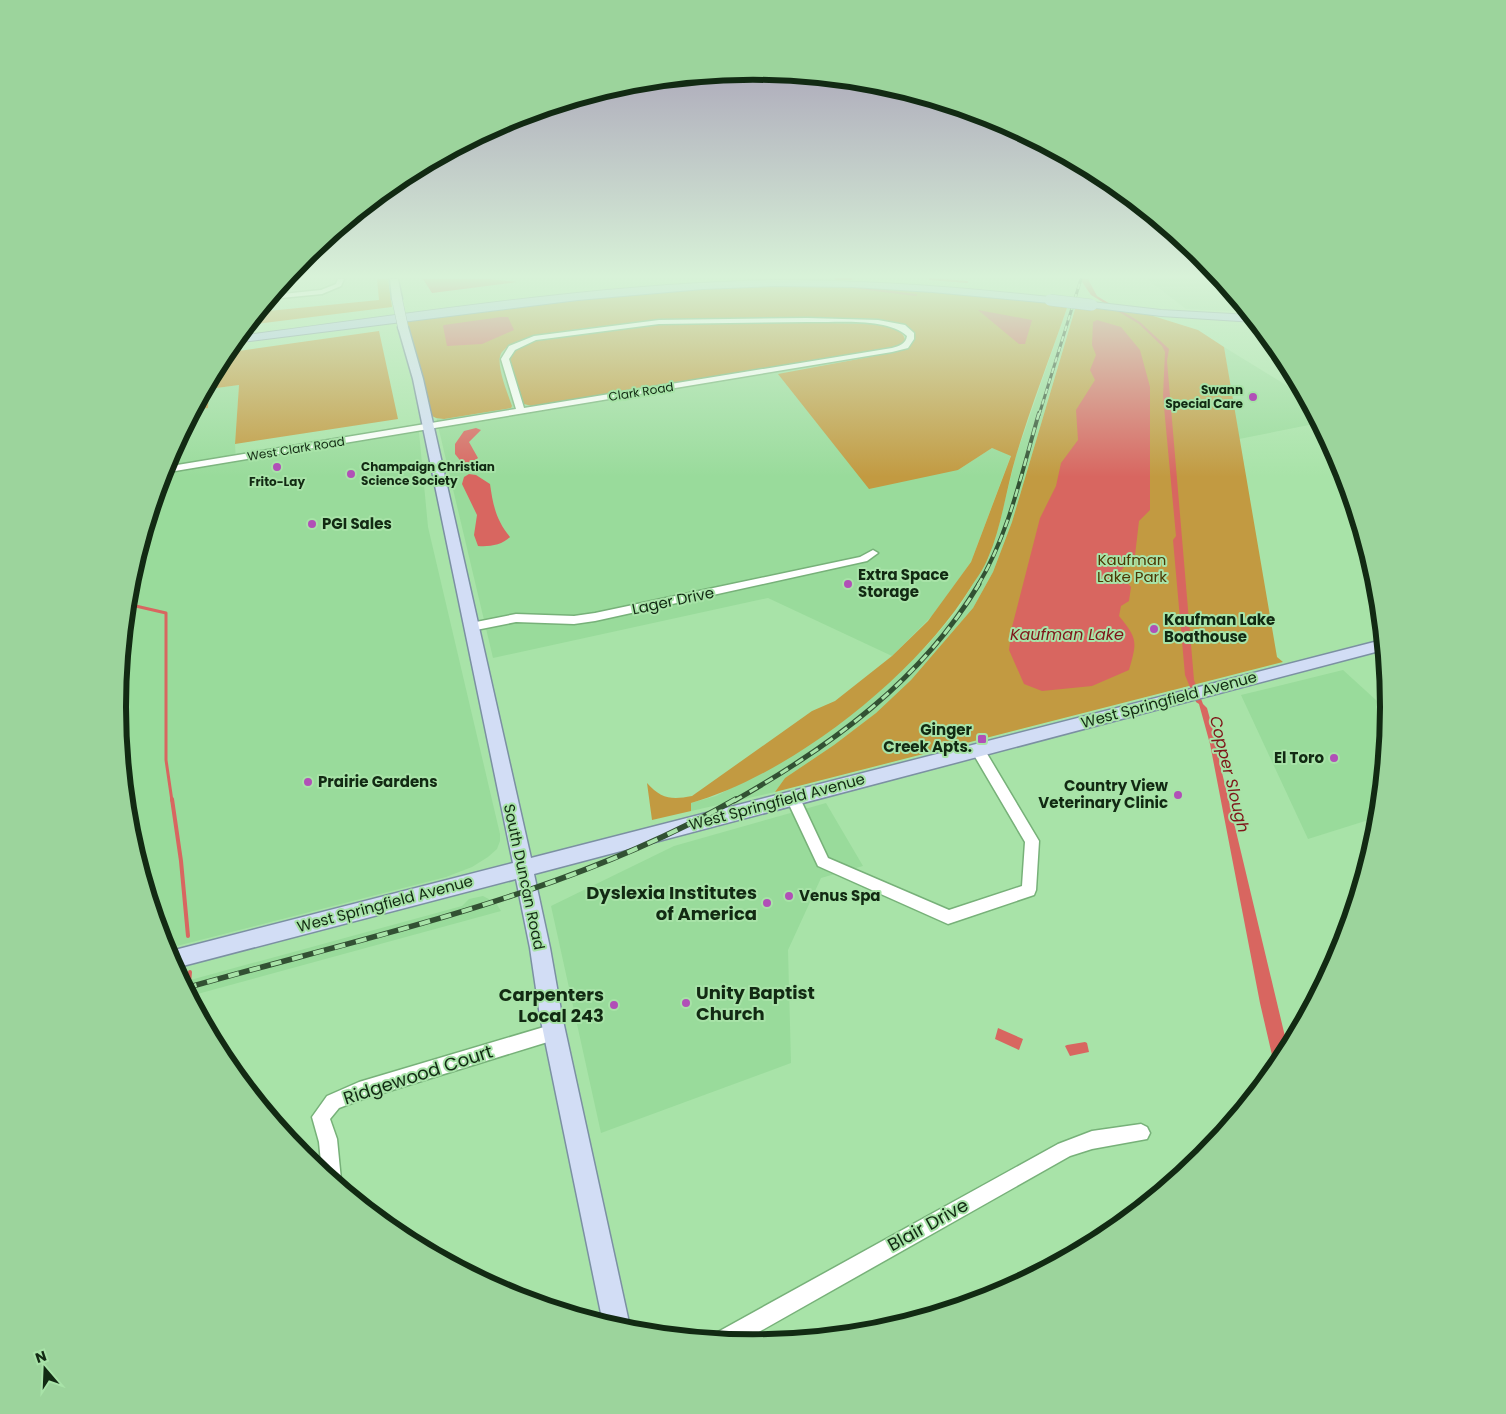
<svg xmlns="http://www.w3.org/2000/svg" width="1506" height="1414" font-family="Poppins,sans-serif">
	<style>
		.built { fill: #99db9b }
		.green { fill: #c29a41 }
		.water { fill: #d86660 }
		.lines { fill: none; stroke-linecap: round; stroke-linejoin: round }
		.stream-far2 { stroke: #d86660; stroke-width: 2 }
		.stream-far1 { stroke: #d86660; stroke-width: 3 }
		.stream { stroke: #d86660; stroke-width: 4 }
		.minor-casing { stroke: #77b179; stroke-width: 3 }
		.major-casing { stroke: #7b90a2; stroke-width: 3 }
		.highway-casing { stroke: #7b90a2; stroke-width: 2 }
		.minor { fill: #fff; fill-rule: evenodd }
		.major { fill: #d2ddf5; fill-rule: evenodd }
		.highway { fill: #b4c7ef; fill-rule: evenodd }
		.rail-far3-casing { stroke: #325133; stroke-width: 3 }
		.rail-far2-casing { stroke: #325133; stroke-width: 4 }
		.rail-far1-casing { stroke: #325133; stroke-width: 5 }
		.rail-casing { stroke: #325133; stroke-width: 5.5 }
		.rail-far3 { stroke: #a8e3a8; stroke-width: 2; stroke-dasharray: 5.5; stroke-linecap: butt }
		.rail-far2 { stroke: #a8e3a8; stroke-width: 2.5; stroke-dasharray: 8; stroke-linecap: butt }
		.rail-far1 { stroke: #a8e3a8; stroke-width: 3; stroke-dasharray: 9; stroke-linecap: butt }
		.rail { stroke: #a8e3a8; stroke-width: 4; stroke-dasharray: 11; stroke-linecap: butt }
		.major-bridge-casing { stroke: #7b90a2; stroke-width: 11; stroke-linecap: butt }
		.highway-bridge-casing { stroke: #7b90a2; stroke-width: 12; stroke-linecap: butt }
		.major-bridge { stroke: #d2ddf5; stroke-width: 10 }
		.highway-bridge { stroke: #b4c7ef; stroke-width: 11 }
		.poi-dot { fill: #b150b7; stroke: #a8e3a8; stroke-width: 2 }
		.labels { text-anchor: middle; stroke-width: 4; stroke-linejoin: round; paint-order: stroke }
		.far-poi-label { font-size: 12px; font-weight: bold; fill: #122a13; stroke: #a8e3a8; text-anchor: end }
		.far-street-label { font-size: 12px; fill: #122a13; stroke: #a8e3a8 }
		.poi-label { font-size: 15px; font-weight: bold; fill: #122a13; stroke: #a8e3a8; text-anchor: start }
		.park-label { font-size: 15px; fill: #4b3703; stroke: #a8e3a8 }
		.street-label { font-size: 15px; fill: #122a13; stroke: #a8e3a8 }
		.water-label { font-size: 16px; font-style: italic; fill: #7e1519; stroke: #a8e3a8 }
		.near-poi-label { font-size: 18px; font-weight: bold; fill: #122a13; stroke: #a8e3a8; text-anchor: end }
		.near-street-label { font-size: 18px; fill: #122a13; stroke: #a8e3a8 }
		.rim { fill: none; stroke: #122a13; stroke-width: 6 }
	</style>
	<rect width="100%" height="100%" fill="#a8e3a8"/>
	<g class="built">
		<polygon points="1147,279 1220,279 1247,312 1186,309"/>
		<polygon points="949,299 958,470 992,448 1011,455 971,562 932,616 892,656 768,598 493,658 439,430 417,323"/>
		<polygon points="1068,305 1076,306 1012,522 993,572 973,608 911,680 876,713 834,745 785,778 775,792 691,811 691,803 716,796 776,765 924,649 957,611 988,559 997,533 1016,456"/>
		<polygon points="1224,347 1304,396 1319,423 1239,439"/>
		<polygon points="239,385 235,444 236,461 419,432 428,527 500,834 500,841 497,849 488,857 472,867 446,877 169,948 170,931 160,933 129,831 117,707 130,583 166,463 194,410 208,408 209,389"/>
		<polygon points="1343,670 1388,711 1378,817 1308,839 1241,695"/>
		<polygon points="826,803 863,866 821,878 788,950 791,1063 601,1133 551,906 674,846"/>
		<polygon points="483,896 496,903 501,911 190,996 183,982 462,906 469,899"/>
	</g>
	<g class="green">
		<polygon points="377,279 388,279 392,307 248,325 258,312 379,300"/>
		<path d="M741,286H859L970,294L1068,305C1051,355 1031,405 1016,456C1006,489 1002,526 988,558C984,568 977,578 971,587C916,676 792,774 691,803V811L652,820L647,783C661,799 672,800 692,796L812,711L835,701L892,656L928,621L971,562L1011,456L992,448L958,470L869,489L778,374L896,352L909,347L913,342L912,333L901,324L889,321C834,315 530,315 502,352C494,362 508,394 512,406L511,408L444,419L436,418L430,415L407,320L571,299Z"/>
		<polygon points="1076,306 1150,315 1198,330 1224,347 1277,657 1283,662 775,792 785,778 834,745 876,713 911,680 973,608 993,572 1012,522"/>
		<path d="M773,322L882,324C891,327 903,329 905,340L899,346L892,347L532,406L524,404L510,359L514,350L536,339L651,325Z"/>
		<polygon points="379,331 398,419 235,444 239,385 209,389 208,408 194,410 225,353"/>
	</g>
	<g class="water">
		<polygon points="423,279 489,279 517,282 432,293"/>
		<polygon points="1080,279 1088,279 1097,296 1140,322 1169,349 1167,361 1194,680 1203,704 1207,708 1220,755 1219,760 1288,1049 1275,1068 1260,1003 1210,744 1199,704 1196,702 1185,675 1173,540 1176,536 1163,396 1165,352 1162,346 1139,324 1091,295"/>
		<polygon points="978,310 1032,320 1025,344 1019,344"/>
		<polygon points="501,317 508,317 514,330 482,344 447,346 443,326 444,325"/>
		<path d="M1097,320L1121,327L1140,350L1150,387V510L1139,521L1134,564L1124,567L1119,573L1131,587L1129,601L1121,606L1119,616C1138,639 1137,642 1129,670L1092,686L1042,691L1024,684L1009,650L1012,627L1040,518L1056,486L1061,463L1078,440L1076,410L1095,380L1090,370L1096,355L1092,345L1093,322Z"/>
		<polygon points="476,428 481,430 469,442 478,458 471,463 463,464 455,454 455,444 464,431"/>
		<path d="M469,474L476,475L490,484C493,505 496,520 510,537C502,545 489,547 478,546L474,535L477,515L462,484L464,477Z"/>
		<polygon points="998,1028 1023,1039 1019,1050 995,1039"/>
		<polygon points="1085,1042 1087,1043 1089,1052 1070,1056 1065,1046 1067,1045"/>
	</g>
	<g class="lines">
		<g class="stream-far2">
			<polyline points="836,279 852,279"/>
			<polyline points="930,279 967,282"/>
			<polyline points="851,287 916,295"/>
		</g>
		<polyline class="stream-far1" points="127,604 166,613 166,760 172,801"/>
		<g class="stream">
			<polyline points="172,799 181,861 188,936"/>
			<polyline points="188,993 190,972"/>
		</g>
		<defs>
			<g id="minor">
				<polygon points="338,279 344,279 341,286 322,294 270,299 273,295 321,290 336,284"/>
				<path d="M807,318L878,320L905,325L914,333V339L908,348L892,352L163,473L165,467L516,409L501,359L509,346L534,336L659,320ZM807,322C834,323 887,317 907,336C906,344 899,346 892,348L524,408L509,359L515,350L536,340L659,324Z"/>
				<polygon points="873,550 878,553 867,561 595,621 574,624 516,622 471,631 465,627 471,623 516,614 574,616 595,613 860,557"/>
				<polygon points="978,745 983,747 1039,841 1036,890 1034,895 948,924 818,866 786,798 788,794 793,793 798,794 828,858 949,910 1022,886 1025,842 971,750 973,747"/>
				<polygon points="554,1024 560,1026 562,1032 560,1038 554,1040 360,1100 339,1108 330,1119 337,1139 341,1180 339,1186 322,1172 319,1142 312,1117 327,1096 359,1082"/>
				<polygon points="1141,1124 1147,1127 1150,1133 1147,1139 1092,1149 1070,1156 741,1342 713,1339 716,1333 1058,1144 1092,1131"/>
			</g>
			<g id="major">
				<polygon points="390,279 398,279 402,299 400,301 397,302 392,299"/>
				<polygon points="403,324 408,327 423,379 531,858 1382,640 1383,650 534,874 550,948 562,1016 630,1327 629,1330 603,1323 540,1016 530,948 516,879 175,968 167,952 513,863 413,379 398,327"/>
			</g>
			<g id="highway">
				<path d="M774,280C866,280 958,287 1050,297L1055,300L1050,303L932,292L853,287L774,286L703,289L578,300L233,343L239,336C416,313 595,284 774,280Z"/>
				<polygon points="1092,302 1161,310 1250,315 1255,322 1161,316 1088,307 1087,305"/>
			</g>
		</defs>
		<use href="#minor" class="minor-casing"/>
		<use href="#major" class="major-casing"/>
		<use href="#highway" class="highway-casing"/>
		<use href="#minor" class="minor"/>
		<use href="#major" class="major"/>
		<use href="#highway" class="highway"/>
		<defs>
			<polyline id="rail-far3" points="1039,415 1081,279"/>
			<path id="rail-far2" d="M978,585C1009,534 1022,471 1039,413"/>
			<path id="rail-far1" d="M734,801C831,746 921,681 979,584"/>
			<path id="rail" d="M186,988C372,935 566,896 736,799"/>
		</defs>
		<use href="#rail-far3" class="rail-far3-casing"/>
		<use href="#rail-far2" class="rail-far2-casing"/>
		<use href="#rail-far1" class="rail-far1-casing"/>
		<use href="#rail" class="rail-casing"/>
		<use href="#rail-far3" class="rail-far3"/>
		<use href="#rail-far2" class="rail-far2"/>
		<use href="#rail-far1" class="rail-far1"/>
		<use href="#rail" class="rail"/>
		<defs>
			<polyline id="major-bridge" points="397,299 403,327"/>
			<polyline id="highway-bridge" points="1050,300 1092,305"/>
		</defs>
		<use href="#major-bridge" class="major-bridge-casing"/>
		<use href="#highway-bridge" class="highway-bridge-casing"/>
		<use href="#major-bridge" class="major-bridge"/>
		<use href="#highway-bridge" class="highway-bridge"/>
	</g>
	<linearGradient id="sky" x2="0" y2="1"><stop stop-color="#a195b2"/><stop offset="0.58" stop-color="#d8f2d8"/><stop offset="1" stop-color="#d8f2d8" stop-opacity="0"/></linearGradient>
	<rect width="1506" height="477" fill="url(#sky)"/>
	<g class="poi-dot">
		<circle cx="1253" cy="397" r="5"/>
		<circle cx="277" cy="467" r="5"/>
		<circle cx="351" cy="474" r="5"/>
		<circle cx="312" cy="524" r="5"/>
		<circle cx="848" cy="584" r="5"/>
		<circle cx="1154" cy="629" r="5"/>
		<rect x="977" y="734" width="10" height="10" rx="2.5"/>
		<circle cx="1334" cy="758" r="5"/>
		<circle cx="308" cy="782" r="5"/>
		<circle cx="1178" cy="795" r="5"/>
		<circle cx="789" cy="896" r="5"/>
		<circle cx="767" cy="903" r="5"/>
		<circle cx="686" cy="1003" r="5"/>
		<circle cx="614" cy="1005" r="5"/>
	</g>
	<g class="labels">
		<g class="far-poi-label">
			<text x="1243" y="394">Swann<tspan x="1243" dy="14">Special Care</tspan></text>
			<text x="361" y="471" text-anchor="start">Champaign Christian<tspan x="361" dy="14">Science Society</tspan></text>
			<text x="277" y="486" text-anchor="middle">Frito-Lay</text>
		</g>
		<g class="far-street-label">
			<text transform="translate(641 392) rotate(-9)" y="4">Clark Road</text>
			<text transform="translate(296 449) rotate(-9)" y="4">West Clark Road</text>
		</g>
		<g class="poi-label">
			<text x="322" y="529">PGI Sales</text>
			<text x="858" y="580">Extra Space<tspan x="858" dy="17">Storage</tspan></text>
			<text x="1164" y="625">Kaufman Lake<tspan x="1164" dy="17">Boathouse</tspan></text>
			<text x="972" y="735" text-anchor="end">Ginger<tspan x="972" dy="17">Creek Apts.</tspan></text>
			<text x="1324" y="763" text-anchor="end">El Toro</text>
			<text x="318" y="787">Prairie Gardens</text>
			<text x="1168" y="791" text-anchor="end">Country View<tspan x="1168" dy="17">Veterinary Clinic</tspan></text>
			<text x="799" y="901">Venus Spa</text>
		</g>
		<g class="park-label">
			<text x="1132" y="565">Kaufman<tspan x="1132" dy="17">Lake Park</tspan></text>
		</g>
		<g class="street-label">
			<text transform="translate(673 601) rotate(-12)" y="5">Lager Drive</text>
			<text transform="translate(1169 700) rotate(-15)" y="5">West Springfield Avenue</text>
			<text transform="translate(777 802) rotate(-15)" y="5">West Springfield Avenue</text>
			<text transform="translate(524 877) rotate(78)" y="5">South Duncan Road</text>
			<text transform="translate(385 904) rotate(-15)" y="5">West Springfield Avenue</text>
		</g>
		<g class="water-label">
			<text x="1067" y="640">Kaufman Lake</text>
			<text transform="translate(1230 774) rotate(76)" y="6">Copper Slough</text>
		</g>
		<g class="near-poi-label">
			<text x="757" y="899">Dyslexia Institutes<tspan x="757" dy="21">of America</tspan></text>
			<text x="696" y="999" text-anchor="start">Unity Baptist<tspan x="696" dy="21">Church</tspan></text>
			<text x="604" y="1001">Carpenters<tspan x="604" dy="21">Local 243</tspan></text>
		</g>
		<g class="near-street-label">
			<text transform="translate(418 1075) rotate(-18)" y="6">Ridgewood Court</text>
			<text transform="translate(928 1225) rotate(-29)" y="6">Blair Drive</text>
		</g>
	</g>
	<path d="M0 0H1506V1414H0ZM126 707a627 627 0 1 1 1254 0a627 627 0 1 1-1254 0Z" fill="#9cd49c" fill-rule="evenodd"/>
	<path class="rim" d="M126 707a627 627 0 1 1 1254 0a627 627 0 1 1-1254 0Z"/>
	<g transform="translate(45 1369) rotate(341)" stroke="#a8e3a8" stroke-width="4" paint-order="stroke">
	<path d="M0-4L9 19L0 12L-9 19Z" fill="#122a13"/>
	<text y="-8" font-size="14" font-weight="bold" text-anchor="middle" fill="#122a13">N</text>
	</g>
</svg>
